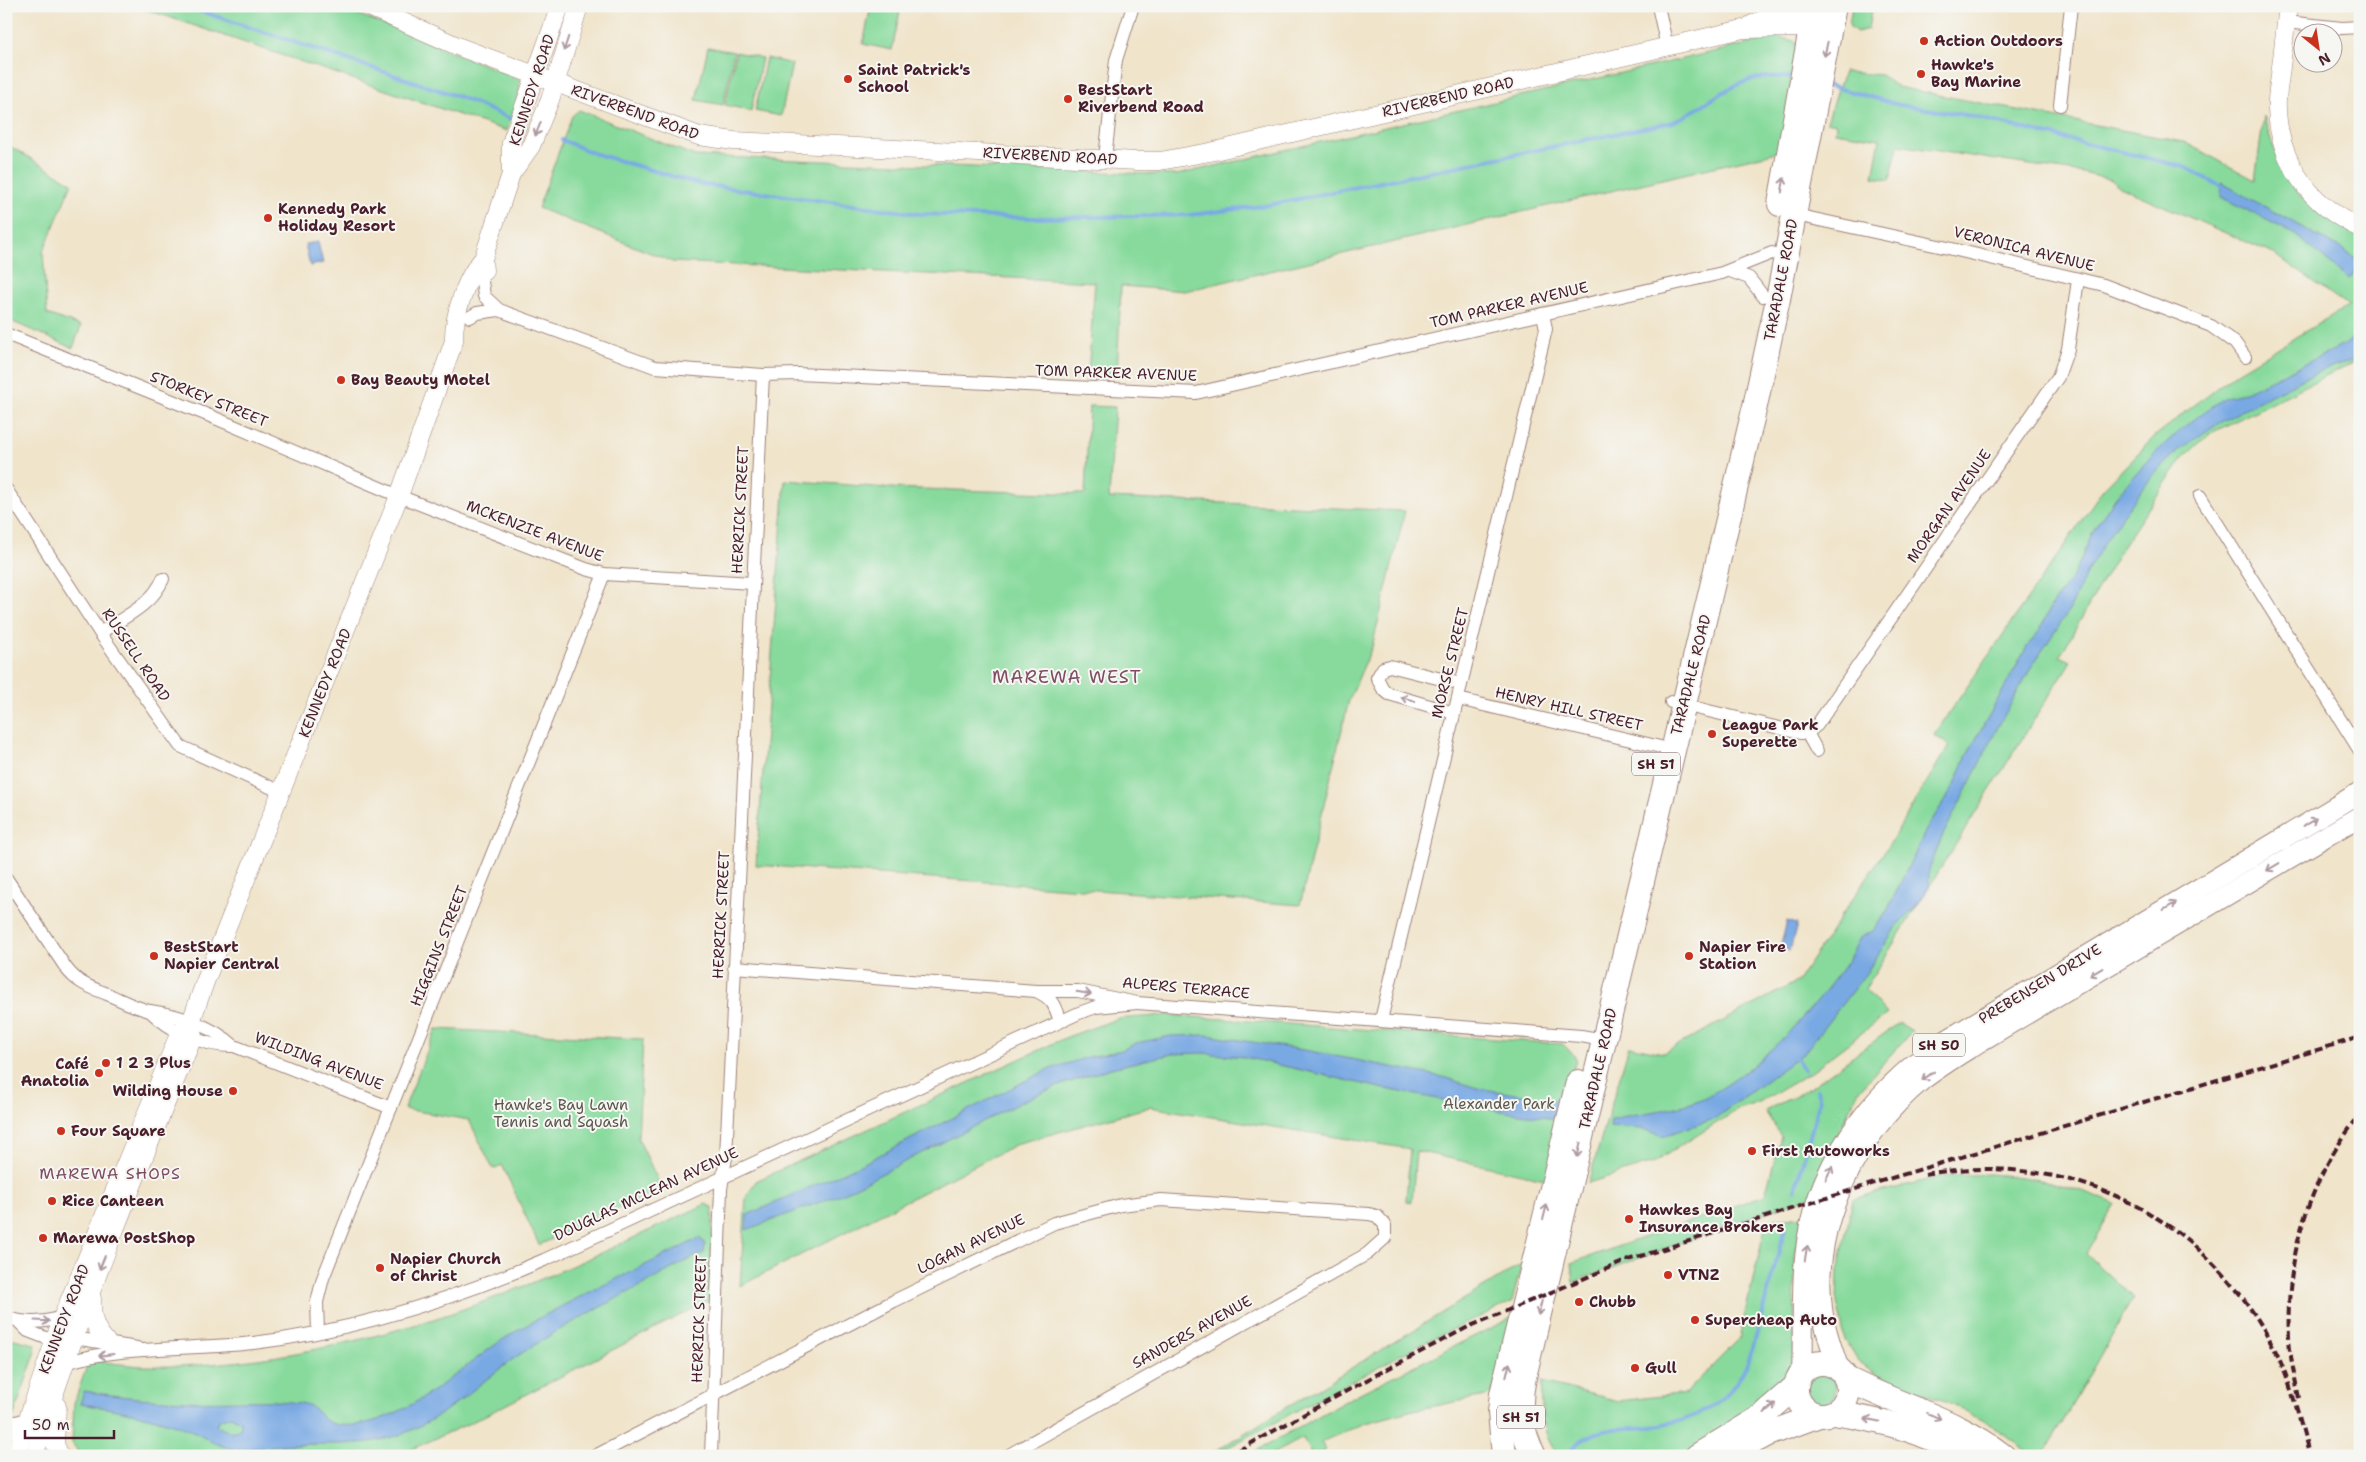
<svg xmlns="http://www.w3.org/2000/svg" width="2366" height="1462" font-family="'Shantell Sans',sans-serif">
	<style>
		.green { fill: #87da9c; stroke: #687c64 }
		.water { fill: #79a9e3; stroke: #626487; fill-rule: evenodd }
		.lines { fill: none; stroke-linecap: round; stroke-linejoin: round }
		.stream { stroke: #79a9e3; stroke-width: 4 }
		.street-casing { stroke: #9d827a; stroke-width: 14 }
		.secondary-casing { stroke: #9d827a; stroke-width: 19 }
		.primary-casing { stroke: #9d827a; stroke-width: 22 }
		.highway-casing { stroke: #9d827a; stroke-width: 26 }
		.street { stroke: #fff; stroke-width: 12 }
		.secondary { stroke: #fff; stroke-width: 18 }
		.primary { stroke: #fff; stroke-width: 20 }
		.highway { stroke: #fff; stroke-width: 24 }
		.rail { stroke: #4a1f2b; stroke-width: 4; stroke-dasharray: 8 4; stroke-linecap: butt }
		.oneway { stroke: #ae9aa0 }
		.poi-dot { fill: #c8321e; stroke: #f6f6f2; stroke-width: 2 }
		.labels { text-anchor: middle; stroke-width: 4; stroke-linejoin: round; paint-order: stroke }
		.shield { fill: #f6f6f2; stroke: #7e6067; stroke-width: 1 }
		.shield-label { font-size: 14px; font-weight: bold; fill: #4a1f2b }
		.poi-label { font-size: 15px; font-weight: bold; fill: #4a1f2b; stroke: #f6f6f2; text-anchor: start }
		.street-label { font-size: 15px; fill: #4a1f2b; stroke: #f6f6f2 }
		.park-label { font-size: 15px; fill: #5c574d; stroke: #f6f6f2 }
		.neighbourhood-label { font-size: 16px; letter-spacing: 1px; fill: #7f4c62; stroke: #f6f6f2 }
		.quarter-label { font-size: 18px; letter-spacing: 1px; fill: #7f4c62; stroke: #f6f6f2 }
	</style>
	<rect width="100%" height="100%" fill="#f6f6f2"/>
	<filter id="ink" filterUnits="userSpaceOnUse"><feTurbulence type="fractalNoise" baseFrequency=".02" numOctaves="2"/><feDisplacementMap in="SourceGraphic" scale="10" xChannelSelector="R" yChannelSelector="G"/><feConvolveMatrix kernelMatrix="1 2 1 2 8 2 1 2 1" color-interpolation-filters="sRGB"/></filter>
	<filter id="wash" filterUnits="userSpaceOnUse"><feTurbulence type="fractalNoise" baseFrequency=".0096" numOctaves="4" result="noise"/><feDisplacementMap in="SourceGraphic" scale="20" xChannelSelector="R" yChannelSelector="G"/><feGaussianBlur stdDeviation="1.12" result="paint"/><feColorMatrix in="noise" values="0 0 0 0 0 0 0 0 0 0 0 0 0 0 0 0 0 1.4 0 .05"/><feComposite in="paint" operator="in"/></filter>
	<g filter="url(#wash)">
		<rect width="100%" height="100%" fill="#f0e4ca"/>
		<g class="green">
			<polygon points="136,6 337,6 520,79 519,94 507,131"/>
			<polygon points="871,6 901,6 892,50 863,44"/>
			<polygon points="1852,6 1872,6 1868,29 1857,32 1849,26"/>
			<polygon points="1778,37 1794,41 1800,51 1782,151 1185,291 1121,286 1117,375 1088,373 1095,282 673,262 538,208 572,116 579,110 695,156 1176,175"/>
			<polygon points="708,47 734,52 723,105 696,100"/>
			<polygon points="736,52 762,58 751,111 725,105"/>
			<polygon points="766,58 792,64 781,116 755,111"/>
			<path d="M1844,72L1881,75L1897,87L2184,142L2255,180L2264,116C2273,150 2285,184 2312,208C2325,219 2345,227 2360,235V359L2209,434L2181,460L2119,552L2060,656L2071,661L1865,989L1887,1014L1805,1076L1759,1102L1739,1109L1653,1163L1588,1183L1629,1046L1663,1053L1798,981L1890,843L1949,745L1934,735L2103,489L2155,436L2237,372L2348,306L2276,255L2120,187L2112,180L2083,173L1898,145L1890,180L1873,177L1880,139L1835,132L1836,124L1827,122Z"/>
			<polygon points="6,144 72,183 43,252 47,314 81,326 73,348 6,319"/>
			<polygon points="1089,406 1115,407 1109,498 1405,511 1372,647 1349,700 1300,905 756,865 785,480 888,488 1085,494"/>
			<polygon points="1167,1015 1563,1044 1576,1058 1549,1180 1416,1151 1412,1202 1406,1201 1410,1149 1150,1107 1019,1143 740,1286 746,1197 756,1181 1067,1037 1117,1019"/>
			<polygon points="1899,1023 1912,1031 1859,1090 1834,1142 1814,1195 1573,1282 1571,1263 1765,1195 1781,1136 1765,1111 1810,1088"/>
			<polygon points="436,1029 643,1039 638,1138 662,1189 539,1245 502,1165 493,1169 469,1120 404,1109"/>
			<path d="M1989,1174C2037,1177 2071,1185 2115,1204L2086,1254L2133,1298L2043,1456H2033L1991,1424L1942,1399L1877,1375L1858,1362L1845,1340L1837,1302L1838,1271L1853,1199L1938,1177Z"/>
			<path d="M706,1204L713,1208L710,1300L470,1423L403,1453L389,1456H82L72,1443L74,1403L89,1360C106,1362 124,1365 142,1366C240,1369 356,1345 449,1314C537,1285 622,1243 706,1204Z"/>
			<path d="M1803,1216L1795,1257L1794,1353L1791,1365L1776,1392L1684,1456H1559C1541,1436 1541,1407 1542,1382L1619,1401L1686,1393L1739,1339L1767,1220Z"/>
			<polygon points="1522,1264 1512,1302 1421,1344 1212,1456 1207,1456"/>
			<polygon points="1517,1315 1491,1395 1409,1411 1363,1424 1321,1442 1326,1450 1317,1456 1312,1456 1303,1438 1269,1456 1247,1456 1358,1394"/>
			<polygon points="6,1337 34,1344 36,1351 12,1420 6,1420"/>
			<circle cx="1821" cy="1389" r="15"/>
		</g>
		<g class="water">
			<polygon points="2222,183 2345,251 2360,261 2360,266 2349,279 2294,234 2221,197"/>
			<polygon points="318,242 323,263 310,266 305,244"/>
			<path d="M2360,331V356L2350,361L2322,370L2259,401L2212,427L2178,451L2154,474L2113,529L2087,572L2070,609L2032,666L1999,725L1942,837L1929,870V888L1915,908L1896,927L1867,972L1804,1053L1714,1119L1663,1136L1643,1129L1610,1127L1611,1120L1621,1117C1646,1112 1675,1110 1699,1100C1751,1078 1812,1012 1844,966C1851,957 1855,946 1861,936L1873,931L1887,911L1927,828L1955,784L1966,757L2028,645L2041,629L2048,611L2075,573L2094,529L2119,493L2159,449L2191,421L2226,397L2243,393L2296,368L2346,344Z"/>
			<polygon points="1787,921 1797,924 1790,951 1780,948"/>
			<polygon points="1206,1035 1304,1050 1443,1077 1477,1088 1561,1101 1565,1107 1557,1119 1512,1113 1385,1089 1244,1057 1203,1053 1172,1054 1111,1068 1058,1086 1025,1100 844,1193 746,1230 747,1215 856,1167 1047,1070 1085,1058 1122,1050 1136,1043 1171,1036"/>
			<path d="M700,1238L705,1244L704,1253C685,1260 669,1271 650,1281C606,1304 561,1327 519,1355C482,1380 449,1415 407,1432C366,1449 323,1442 280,1445C265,1446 250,1450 235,1449C218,1448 205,1435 190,1430C155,1417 117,1409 80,1404L84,1391C119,1397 154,1400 190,1401C226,1403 263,1398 299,1403C312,1404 315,1410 323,1418C334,1428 354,1426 367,1423C426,1408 467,1360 518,1330C577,1296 639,1269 700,1238ZM231,1416L241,1422L240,1429C230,1434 224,1430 216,1425L219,1420Z"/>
		</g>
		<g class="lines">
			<g class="stream">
				<polyline points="185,6 460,97 511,119"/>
				<polyline points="1826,85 1900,105 1966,115 2185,167 2224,188"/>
				<path d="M562,140L593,153L699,184L920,214L1035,218L1190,215L1269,205L1673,122C1704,108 1732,79 1767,77C1776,76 1786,77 1795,78"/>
				<polyline points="1795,1056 1804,1070"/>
				<polyline points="1795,1190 1820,1100 1817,1090"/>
				<path d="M1565,1456C1573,1448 1581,1439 1592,1435C1609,1427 1630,1429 1649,1427C1699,1422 1736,1400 1752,1351L1785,1228"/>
			</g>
		</g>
	</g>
	<g filter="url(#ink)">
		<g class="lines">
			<defs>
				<g id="street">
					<polyline points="1658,6 1667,47"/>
					<polyline points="2286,22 2342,28 2360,27"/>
					<polyline points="2060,105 2071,6"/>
					<polyline points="1105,158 1116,60 1133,6"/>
					<polyline points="1791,214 1948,248 2104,285 2211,326 2235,343 2245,357"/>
					<polyline points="1730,271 1749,278 1763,296"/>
					<polyline points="482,281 484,296 499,310"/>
					<polyline points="470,317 477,313 499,310 655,367 763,375 798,374 1196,393 1722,273 1772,253"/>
					<polyline points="6,334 215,418 399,496 586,569 604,574 752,583"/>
					<polyline points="6,489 100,633 180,746 281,792"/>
					<polyline points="2200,496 2360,751"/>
					<path d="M100,633C124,617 151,606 163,579"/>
					<polyline points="1458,699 1673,750"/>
					<polyline points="1671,702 1800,733 1807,733 1817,725 2058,377 2068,349 2078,280"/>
					<polyline points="1454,713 1389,694 1383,689 1377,678 1383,668 1390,666 1461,684"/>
					<polyline points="1807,733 1817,751"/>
					<path d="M6,878L66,968C77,983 90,987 107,994C121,1000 136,1008 150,1011C178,1015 213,1026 234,1046L391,1108"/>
					<polyline points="734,967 1036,991 1078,991 1137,1003 1581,1036 1604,1040"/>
					<path d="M1036,991C1053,999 1054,1004 1060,1021"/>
					<path d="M150,1011C170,1031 205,1047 234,1046"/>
					<polyline points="1381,1020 1546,329 1543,314"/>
					<path d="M6,1318C25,1323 45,1324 63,1316"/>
					<polyline points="19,1322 28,1331 54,1341 74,1338 137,1348"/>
					<polyline points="318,1332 317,1302 323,1278 604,574"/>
					<path d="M65,1363C122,1345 193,1350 253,1343C353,1331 451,1300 544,1260L1079,1013L1096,1007L1137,1003"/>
					<polyline points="595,1456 894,1301 1054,1223 1121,1205 1161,1200 1369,1214 1377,1216 1385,1225 1385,1238 1367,1254 1007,1456"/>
					<polyline points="711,1456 721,1189 726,1157 763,375"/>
				</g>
				<g id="secondary">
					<polyline points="367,6 462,48 699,136 734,141 1138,161 1160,161 1210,152 1743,29 1802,28 1813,19"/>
					<path d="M2288,6C2285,29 2283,52 2280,75C2279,86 2276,98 2277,109C2279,163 2311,206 2360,228"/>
					<polyline points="1751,25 1764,19 1804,10 1813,19 1821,21"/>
					<polyline points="511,174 511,143 560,6"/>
					<polyline points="484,271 483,259 511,174 531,146 550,100 579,6"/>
					<path d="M92,1298C91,1316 94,1328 106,1341"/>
					<polyline points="57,1406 55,1444 60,1456"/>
					<polyline points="15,1456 63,1316 180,1032 191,1022"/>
					<path d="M34,1456C79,1313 136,1175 193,1037L191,1022L205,982L399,496L454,341C453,317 466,276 483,259"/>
				</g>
				<g id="primary">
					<path d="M1838,1367C1832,1348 1824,1329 1822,1308C1811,1223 1858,1133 1922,1080C1940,1066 1960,1054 1979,1042L2360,816"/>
					<path d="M1802,1372C1804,1334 1801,1296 1805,1258C1813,1168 1870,1093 1942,1043L2360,792"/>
					<polyline points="6,1428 25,1424"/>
				</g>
				<g id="highway">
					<polyline points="1780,204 1815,6"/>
					<circle cx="1822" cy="1389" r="26"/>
					<path d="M1847,1379C1899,1406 1956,1419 2003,1456"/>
					<path d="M1833,1413C1879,1420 1924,1430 1965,1456"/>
					<polyline points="1728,1455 1768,1434 1819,1415"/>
					<polyline points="1504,1456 1500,1412 1502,1394 1578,1082"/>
					<path d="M1534,1456C1520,1430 1518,1405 1524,1377L1755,406L1778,299L1834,6"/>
					<polyline points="1697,1456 1758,1419 1796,1386"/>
				</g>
			</defs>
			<use href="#street" class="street-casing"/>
			<use href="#secondary" class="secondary-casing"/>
			<use href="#primary" class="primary-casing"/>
			<use href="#highway" class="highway-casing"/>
			<use href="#street" class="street"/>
			<use href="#secondary" class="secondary"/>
			<use href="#primary" class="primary"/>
			<use href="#highway" class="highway"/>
			<g class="rail">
				<path d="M1925,1174C2069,1150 2201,1213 2271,1342C2290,1377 2299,1418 2310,1456"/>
				<path d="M2299,1398C2295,1378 2290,1358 2289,1337C2285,1259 2309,1177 2360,1115"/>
				<polyline points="1228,1456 1374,1376 1468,1327 1628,1260 1865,1186 2360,1037"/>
			</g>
		</g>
		<defs><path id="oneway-shaft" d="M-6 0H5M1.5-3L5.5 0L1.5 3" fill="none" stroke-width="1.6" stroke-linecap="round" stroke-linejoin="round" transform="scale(1.25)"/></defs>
		<g class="oneway">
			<use href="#oneway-shaft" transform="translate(566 44) rotate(108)"/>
			<use href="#oneway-shaft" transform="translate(1826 49) rotate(103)"/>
			<use href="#oneway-shaft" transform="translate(538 129) rotate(112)"/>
			<use href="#oneway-shaft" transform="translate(1783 185) rotate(-81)"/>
			<use href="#oneway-shaft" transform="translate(1408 699) rotate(-164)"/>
			<use href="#oneway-shaft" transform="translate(2310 822) rotate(-31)"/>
			<use href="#oneway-shaft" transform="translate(2273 867) rotate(149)"/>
			<use href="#oneway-shaft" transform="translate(2170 906) rotate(-31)"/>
			<use href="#oneway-shaft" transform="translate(2096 972) rotate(149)"/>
			<use href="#oneway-shaft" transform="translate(1084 993) rotate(9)"/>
			<use href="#oneway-shaft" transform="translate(1928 1076) rotate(144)"/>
			<use href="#oneway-shaft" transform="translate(1579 1150) rotate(103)"/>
			<use href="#oneway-shaft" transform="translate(1829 1173) rotate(-64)"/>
			<use href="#oneway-shaft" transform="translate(1545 1212) rotate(-76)"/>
			<use href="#oneway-shaft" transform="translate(1806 1253) rotate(-81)"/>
			<use href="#oneway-shaft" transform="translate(102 1263) rotate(112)"/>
			<use href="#oneway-shaft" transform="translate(1540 1308) rotate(104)"/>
			<use href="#oneway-shaft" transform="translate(42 1321) rotate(3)"/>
			<use href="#oneway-shaft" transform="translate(106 1355) rotate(173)"/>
			<use href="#oneway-shaft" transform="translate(1508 1370) rotate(-77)"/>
			<use href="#oneway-shaft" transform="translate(1770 1408) rotate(-42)"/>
			<use href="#oneway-shaft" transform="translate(1934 1416) rotate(24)"/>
			<use href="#oneway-shaft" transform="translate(1872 1420) rotate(-168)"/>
		</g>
	</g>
	<g class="poi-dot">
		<circle cx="1924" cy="41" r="5"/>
		<circle cx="1921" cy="74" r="5"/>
		<circle cx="848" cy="79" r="5"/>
		<circle cx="1068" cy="99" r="5"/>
		<circle cx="268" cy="218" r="5"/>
		<circle cx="341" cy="380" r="5"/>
		<circle cx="1712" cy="734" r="5"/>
		<circle cx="154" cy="956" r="5"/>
		<circle cx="1689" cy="956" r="5"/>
		<circle cx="106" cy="1063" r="5"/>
		<circle cx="99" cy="1073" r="5"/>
		<circle cx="233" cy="1091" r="5"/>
		<circle cx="61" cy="1131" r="5"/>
		<circle cx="1752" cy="1151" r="5"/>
		<circle cx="52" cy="1201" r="5"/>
		<circle cx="1629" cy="1219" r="5"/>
		<circle cx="43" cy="1238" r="5"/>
		<circle cx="380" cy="1268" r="5"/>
		<circle cx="1668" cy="1275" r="5"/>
		<circle cx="1579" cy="1302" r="5"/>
		<circle cx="1695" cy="1320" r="5"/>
		<circle cx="1635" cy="1368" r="5"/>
	</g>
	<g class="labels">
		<g class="shield">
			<rect x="1632" y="752.5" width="48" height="23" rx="4"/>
			<rect x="1913" y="1033.5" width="52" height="23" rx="4"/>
			<rect x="1497" y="1405.5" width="48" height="23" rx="4"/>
		</g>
		<g class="shield-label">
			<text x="1656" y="769">SH 51</text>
			<text x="1939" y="1050">SH 50</text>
			<text x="1521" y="1422">SH 51</text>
		</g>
		<g class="poi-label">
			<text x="1934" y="46">Action Outdoors</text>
			<text x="1931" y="70">Hawke's<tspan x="1931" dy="17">Bay Marine</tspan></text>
			<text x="858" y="75">Saint Patrick's<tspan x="858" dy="17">School</tspan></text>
			<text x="1078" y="95">BestStart<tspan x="1078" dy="17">Riverbend Road</tspan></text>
			<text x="278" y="214">Kennedy Park<tspan x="278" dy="17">Holiday Resort</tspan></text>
			<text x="351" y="385">Bay Beauty Motel</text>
			<text x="1722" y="730">League Park<tspan x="1722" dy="17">Superette</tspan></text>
			<text x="164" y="952">BestStart<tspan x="164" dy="17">Napier Central</tspan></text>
			<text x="1699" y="952">Napier Fire<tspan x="1699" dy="17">Station</tspan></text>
			<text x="116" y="1068">1 2 3 Plus</text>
			<text x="89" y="1069" text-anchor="end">Café<tspan x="89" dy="17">Anatolia</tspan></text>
			<text x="223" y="1096" text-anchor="end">Wilding House</text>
			<text x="71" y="1136">Four Square</text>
			<text x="1762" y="1156">First Autoworks</text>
			<text x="62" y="1206">Rice Canteen</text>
			<text x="1639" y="1215">Hawkes Bay<tspan x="1639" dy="17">Insurance Brokers</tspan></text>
			<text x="53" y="1243">Marewa PostShop</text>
			<text x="390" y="1264">Napier Church<tspan x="390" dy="17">of Christ</tspan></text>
			<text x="1678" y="1280">VTNZ</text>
			<text x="1589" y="1307">Chubb</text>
			<text x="1705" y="1325">Supercheap Auto</text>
			<text x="1645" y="1373">Gull</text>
		</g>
		<g class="street-label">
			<text transform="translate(532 90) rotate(-72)" y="5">KENNEDY ROAD</text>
			<text transform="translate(1448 97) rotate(-13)" y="5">RIVERBEND ROAD</text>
			<text transform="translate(635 112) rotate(20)" y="5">RIVERBEND ROAD</text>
			<text transform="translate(1050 156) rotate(3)" y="5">RIVERBEND ROAD</text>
			<text transform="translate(2024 249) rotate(14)" y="5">VERONICA AVENUE</text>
			<text transform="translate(1781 280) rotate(-79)" y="5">TARADALE ROAD</text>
			<text transform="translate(1509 305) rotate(-13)" y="5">TOM PARKER AVENUE</text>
			<text transform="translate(1116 373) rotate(2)" y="5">TOM PARKER AVENUE</text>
			<text transform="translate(209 399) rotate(22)" y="5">STORKEY STREET</text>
			<text transform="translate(1949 506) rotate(-55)" y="5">MORGAN AVENUE</text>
			<text transform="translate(740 510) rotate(-87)" y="5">HERRICK STREET</text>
			<text transform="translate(535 531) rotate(21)" y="5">MCKENZIE AVENUE</text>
			<text transform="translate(136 655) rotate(56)" y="5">RUSSELL ROAD</text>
			<text transform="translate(1450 663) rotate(-76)" y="5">MORSE STREET</text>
			<text transform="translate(1691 675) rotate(-76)" y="5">TARADALE ROAD</text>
			<text transform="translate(325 683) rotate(-68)" y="5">KENNEDY ROAD</text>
			<text transform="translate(1569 709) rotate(13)" y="5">HENRY HILL STREET</text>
			<text transform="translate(721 915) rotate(-87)" y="5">HERRICK STREET</text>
			<text transform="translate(439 946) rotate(-68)" y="5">HIGGINS STREET</text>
			<text transform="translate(2040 984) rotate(-31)" y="5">PREBENSEN DRIVE</text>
			<text transform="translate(1186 988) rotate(5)" y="5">ALPERS TERRACE</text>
			<text transform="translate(319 1061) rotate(21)" y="5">WILDING AVENUE</text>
			<text transform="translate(1598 1069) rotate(-77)" y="5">TARADALE ROAD</text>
			<text transform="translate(646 1194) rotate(-25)" y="5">DOUGLAS MCLEAN AVENUE</text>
			<text transform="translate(971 1244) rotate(-26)" y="5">LOGAN AVENUE</text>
			<text transform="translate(64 1319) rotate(-69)" y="5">KENNEDY ROAD</text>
			<text transform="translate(699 1319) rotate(-88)" y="5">HERRICK STREET</text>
			<text transform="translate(1192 1332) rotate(-29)" y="5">SANDERS AVENUE</text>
		</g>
		<g class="park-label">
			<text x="1499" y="1109">Alexander Park</text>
			<text x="561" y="1110">Hawke's Bay Lawn<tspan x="561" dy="17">Tennis and Squash</tspan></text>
		</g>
		<g class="neighbourhood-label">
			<text x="110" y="1179">MAREWA SHOPS</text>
		</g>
		<g class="quarter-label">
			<text x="1067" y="683">MAREWA WEST</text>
		</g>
	</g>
	<rect width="2366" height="1462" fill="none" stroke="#f6f6f2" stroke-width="25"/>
	<g transform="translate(2318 48) rotate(150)"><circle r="24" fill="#f6f6f2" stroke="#b1a0a2"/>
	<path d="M0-4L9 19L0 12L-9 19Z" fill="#c8321e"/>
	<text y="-8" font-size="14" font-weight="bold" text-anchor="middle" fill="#4a1f2b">N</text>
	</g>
	<path d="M25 1430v8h89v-8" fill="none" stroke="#4a1f2b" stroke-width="2.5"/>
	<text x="32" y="1430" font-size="15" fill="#4a1f2b" stroke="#f6f6f2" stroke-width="4" paint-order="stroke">50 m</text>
</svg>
